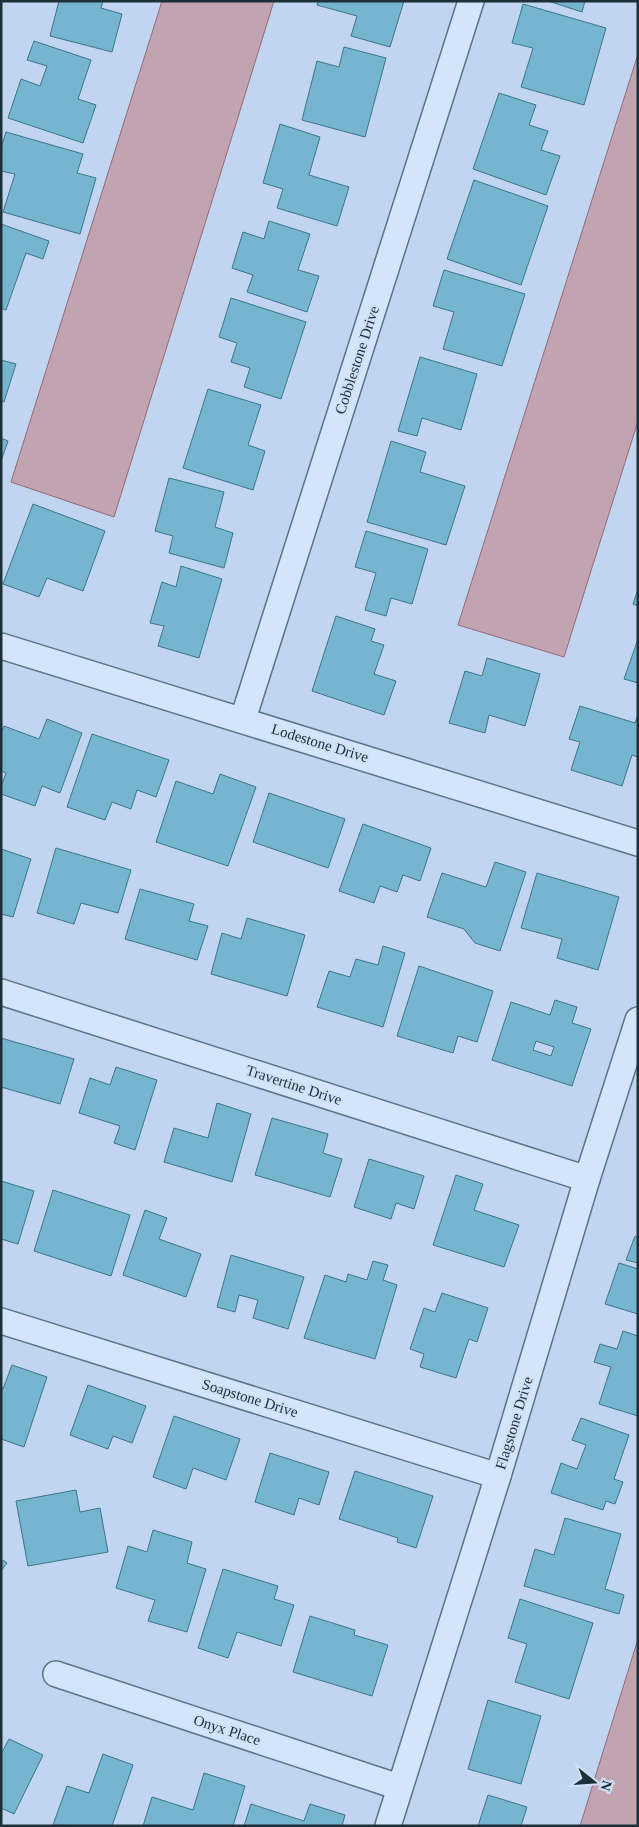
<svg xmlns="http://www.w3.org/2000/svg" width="639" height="1827" font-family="Georgia,serif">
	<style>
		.water { fill: #c2a3b0; stroke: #906a79 }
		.building { fill: #75b5cf; stroke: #3c758a; fill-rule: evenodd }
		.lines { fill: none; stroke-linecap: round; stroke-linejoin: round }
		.minor-casing { stroke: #587589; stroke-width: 28 }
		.minor { stroke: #d4e4fa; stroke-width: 25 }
		.labels { text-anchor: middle; stroke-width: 4; stroke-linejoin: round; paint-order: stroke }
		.street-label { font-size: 15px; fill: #1d2f38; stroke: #d0e0f7 }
	</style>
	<rect width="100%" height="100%" fill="#c1d5f0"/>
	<g class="water">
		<polygon points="162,1 274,1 114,517 11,482"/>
		<polygon points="638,54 638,421 564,657 458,625"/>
		<polygon points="638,1639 638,1826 580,1826"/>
	</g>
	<g class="building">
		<polygon points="59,1 103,1 101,8 122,14 112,52 50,36"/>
		<polygon points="318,1 404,1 390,47 351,36 357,16 317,5"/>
		<polygon points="548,1 585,1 582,12"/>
		<polygon points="523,4 606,28 584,105 521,87 533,48 512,43"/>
		<polygon points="34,41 91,60 78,99 96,105 83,143 8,118 21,79 40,86 47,66 27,60"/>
		<polygon points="344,47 386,58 365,137 302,120 317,61 339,67"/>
		<polygon points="499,93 536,105 529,125 548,131 541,150 560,156 546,195 473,169"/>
		<polygon points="280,124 320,137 309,175 349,187 337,226 277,208 283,189 263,183"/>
		<polygon points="6,132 83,154 77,173 96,178 80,234 3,212 15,174 1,171 1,148"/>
		<polygon points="474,180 548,206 521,285 447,259"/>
		<polygon points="269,221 310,234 298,270 319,276 307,312 247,292 253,275 232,268 243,232 264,239"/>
		<polygon points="1,224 49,241 43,259 26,253 6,310 1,308"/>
		<polygon points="444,270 525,294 502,366 443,349 454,312 433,306"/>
		<polygon points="231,298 306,322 281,399 244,387 250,368 231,362 237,343 219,337"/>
		<polygon points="420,357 477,374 461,430 422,418 417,436 398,431"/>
		<polygon points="1,360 16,364 4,402 1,401"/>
		<polygon points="208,389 261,405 248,445 265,451 253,490 183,468"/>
		<polygon points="1,438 8,441 1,461"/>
		<polygon points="391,441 426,452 420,472 465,486 446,545 367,522"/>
		<polygon points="169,478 224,492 215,527 233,533 224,568 169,553 173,536 155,531"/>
		<polygon points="33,504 105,531 83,591 47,578 39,597 3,584"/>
		<polygon points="366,531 428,549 412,604 391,598 386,616 365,610 376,573 355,567"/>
		<polygon points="181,566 222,579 199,658 158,646 164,626 150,623 162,582 176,587"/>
		<polygon points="638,589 638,606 633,604"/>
		<polygon points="336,616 375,629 371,641 384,645 374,674 396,681 384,715 312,691"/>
		<polygon points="638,639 638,683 624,679"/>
		<polygon points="487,658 540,674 525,726 489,715 485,733 449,723 465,671 482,676"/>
		<polygon points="580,706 635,723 638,714 638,757 632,755 622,786 571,770 580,742 569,739"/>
		<polygon points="47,719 82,733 60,793 42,786 35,806 1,794 1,787 6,773 1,771 1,733 4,726 39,739"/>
		<polygon points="92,734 169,760 156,797 137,790 131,809 112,802 105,820 67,807"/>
		<polygon points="220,774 256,787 228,866 156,842 176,781 213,794"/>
		<polygon points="269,793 345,819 328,868 253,842"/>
		<polygon points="363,824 431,848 420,881 403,875 397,892 380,886 374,903 339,891"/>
		<polygon points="56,848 131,870 118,913 81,903 74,924 37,913"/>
		<polygon points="1,849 31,859 13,917 1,914"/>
		<polygon points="495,862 526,872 500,951 475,943 464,929 427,917 442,873 486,887"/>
		<polygon points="537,873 619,897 598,970 557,958 562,939 521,928"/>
		<polygon points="140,889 194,904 189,921 208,926 197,960 125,939"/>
		<polygon points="247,918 305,935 287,996 211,974 222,933 241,939"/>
		<polygon points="383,946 405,953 383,1027 317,1007 329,971 350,977 356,959 378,965"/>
		<polygon points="419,966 493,991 477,1042 458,1036 453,1053 397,1036"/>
		<path d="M555,1000L577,1007L572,1023L591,1029L572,1086L492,1060L511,1002L550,1015ZM536,1041L554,1047L551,1056L533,1050Z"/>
		<polygon points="1,1038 74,1059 60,1104 1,1087"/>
		<polygon points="116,1067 157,1080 135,1150 114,1143 120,1126 79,1113 90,1078 110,1085"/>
		<polygon points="217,1103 251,1114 232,1182 164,1162 174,1128 208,1138"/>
		<polygon points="272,1118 328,1134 323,1153 342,1159 330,1197 255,1175"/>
		<polygon points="369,1159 424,1176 414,1209 396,1203 391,1219 354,1207"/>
		<polygon points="456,1175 483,1184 474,1210 519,1225 504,1267 433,1245"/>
		<polygon points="1,1181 34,1191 18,1244 1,1239"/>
		<polygon points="53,1190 130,1215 111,1276 34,1251"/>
		<polygon points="145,1210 167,1218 159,1239 201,1254 186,1297 123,1275"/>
		<polygon points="635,1236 638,1238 638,1263 626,1260"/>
		<polygon points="231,1255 304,1277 288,1329 253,1318 258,1300 239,1295 235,1312 217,1307"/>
		<polygon points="373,1261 388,1265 383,1280 397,1285 375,1359 304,1338 325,1275 346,1282 348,1274 367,1280"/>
		<polygon points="619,1263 638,1269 638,1314 605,1304"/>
		<polygon points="442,1293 488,1308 477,1342 469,1339 456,1378 420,1367 424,1354 410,1349 424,1308 435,1312"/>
		<polygon points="623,1331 638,1336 638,1416 599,1404 611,1367 594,1362 600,1344 617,1349"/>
		<polygon points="12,1365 47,1377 24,1447 1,1439 1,1388 3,1389"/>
		<polygon points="88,1385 146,1406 132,1443 113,1436 108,1449 70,1435"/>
		<polygon points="174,1416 240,1439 226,1480 193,1468 186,1489 153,1477"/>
		<polygon points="581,1418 629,1435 614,1479 623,1482 615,1504 606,1501 603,1510 551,1493 561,1463 577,1469 586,1445 572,1440"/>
		<polygon points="270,1453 329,1472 319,1505 299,1498 294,1515 255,1502"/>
		<polygon points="355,1471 433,1496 416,1548 397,1542 398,1538 339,1519"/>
		<polygon points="76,1490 80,1512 100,1508 108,1552 28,1566 16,1501"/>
		<polygon points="565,1518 621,1534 605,1589 624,1595 619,1614 524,1586 535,1549 554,1555"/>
		<polygon points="153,1530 192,1542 187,1563 206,1569 187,1632 148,1621 155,1600 116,1588 128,1546 147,1552"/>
		<polygon points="1,1559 7,1563 1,1571"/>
		<polygon points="223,1569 278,1586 274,1599 294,1605 281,1646 237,1632 228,1658 198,1648"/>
		<polygon points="520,1599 593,1623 569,1699 515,1682 527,1644 508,1638"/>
		<polygon points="310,1616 355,1630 354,1635 388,1645 372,1696 293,1672"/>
		<polygon points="488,1700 541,1716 521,1784 468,1769"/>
		<polygon points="9,1739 43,1755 14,1814 1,1808 1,1754"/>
		<polygon points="103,1754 133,1765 112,1826 53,1825 67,1786 89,1793"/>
		<polygon points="204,1773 245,1786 233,1826 143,1826 152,1797 193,1810"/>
		<polygon points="488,1795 527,1807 521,1826 478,1826"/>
		<polygon points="251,1804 304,1821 310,1804 345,1815 342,1826 244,1826"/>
	</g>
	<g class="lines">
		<defs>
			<g id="minor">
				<polyline points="1,646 638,843"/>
				<polyline points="243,719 471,1"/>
				<polyline points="1,992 587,1179"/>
				<polyline points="1,1321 498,1476"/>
				<polyline points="56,1674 399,1787"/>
				<polyline points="388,1826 498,1476 587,1179 638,1020"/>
			</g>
		</defs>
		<use href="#minor" class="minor-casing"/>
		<use href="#minor" class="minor"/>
	</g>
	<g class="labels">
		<g class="street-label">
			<text transform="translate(357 360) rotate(-72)" y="5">Cobblestone Drive</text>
			<text transform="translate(320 743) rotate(17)" y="5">Lodestone Drive</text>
			<text transform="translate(294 1085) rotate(18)" y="5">Travertine Drive</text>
			<text transform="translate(250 1398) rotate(17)" y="5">Soapstone Drive</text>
			<text transform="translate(514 1423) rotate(-73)" y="5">Flagstone Drive</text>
			<text transform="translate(227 1730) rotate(18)" y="5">Onyx Place</text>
		</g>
	</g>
	<rect width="639" height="1827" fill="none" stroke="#1d2f38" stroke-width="5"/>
	<g transform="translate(594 1782) rotate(107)" stroke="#d0e0f7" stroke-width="4" paint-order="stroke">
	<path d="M0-4L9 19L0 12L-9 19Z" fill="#1d2f38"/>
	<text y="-8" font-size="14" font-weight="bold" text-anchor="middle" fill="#1d2f38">N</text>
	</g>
</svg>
